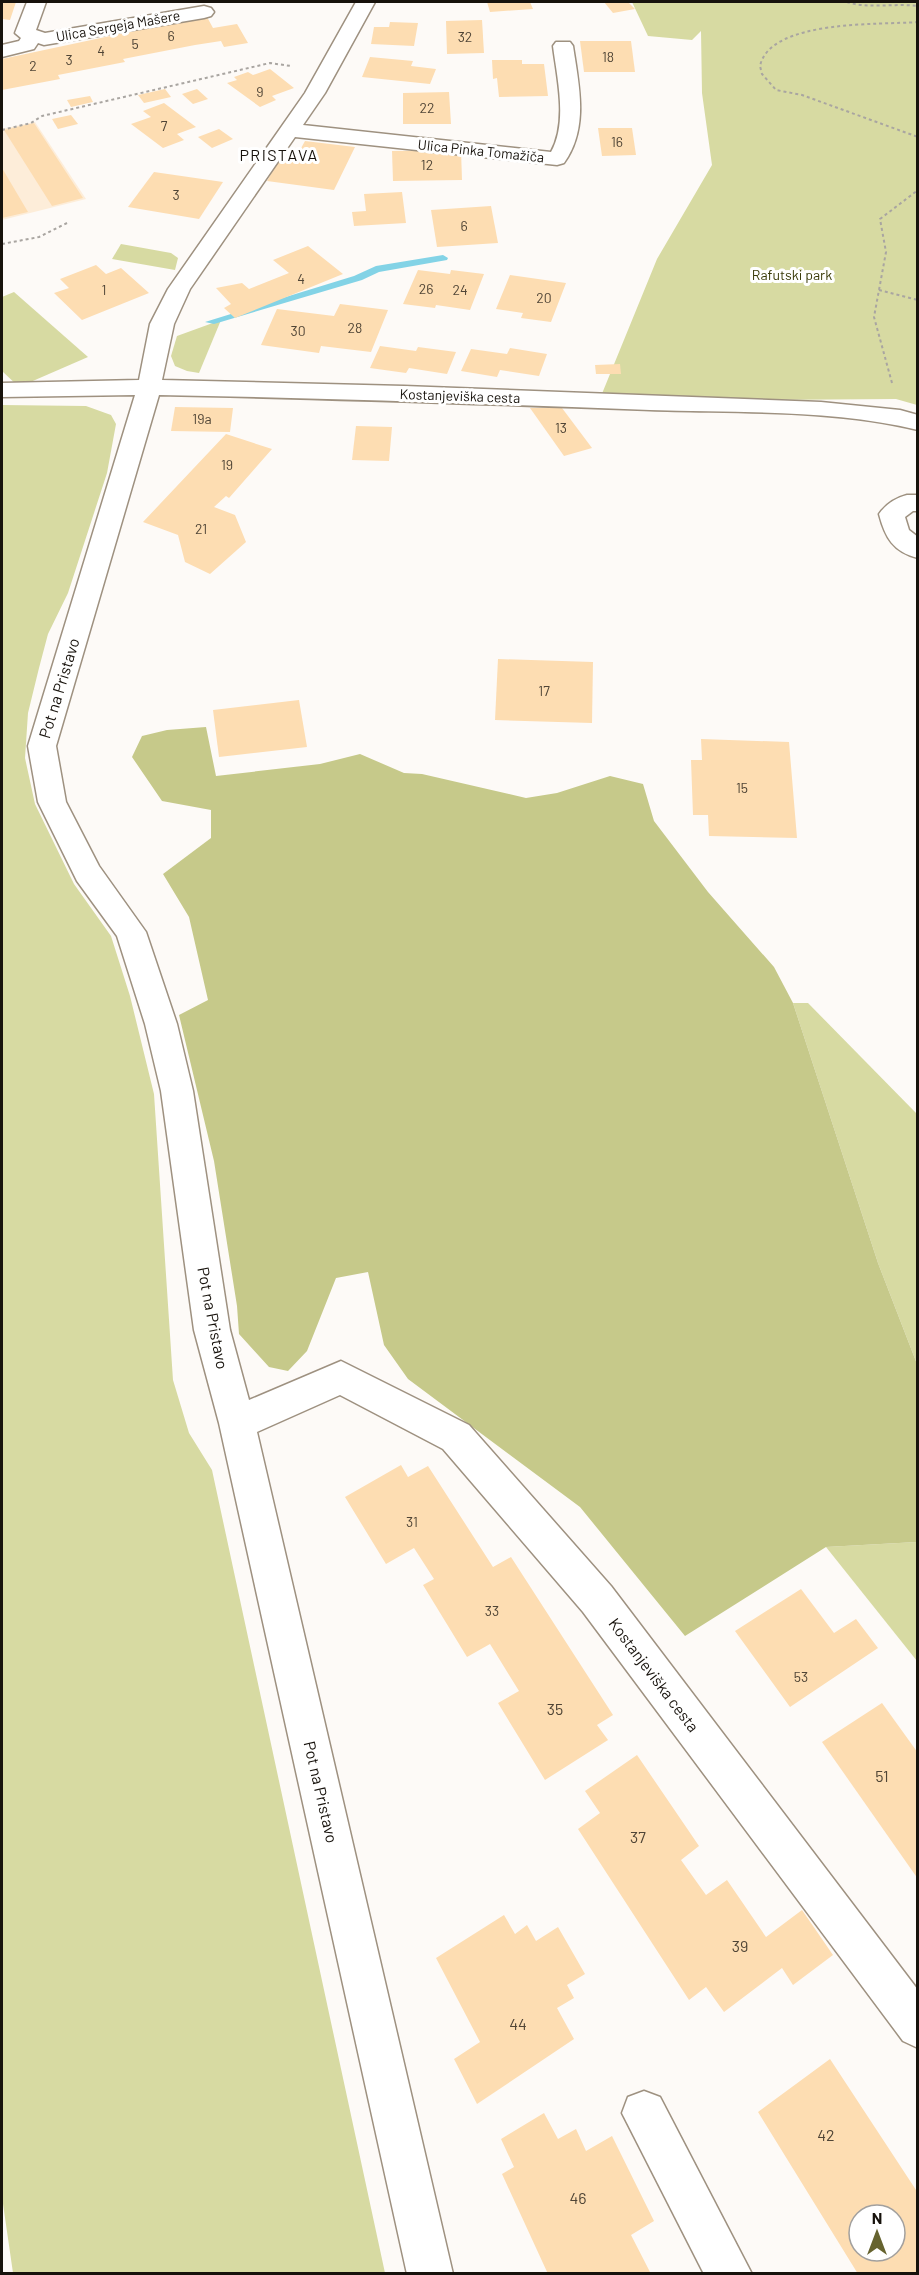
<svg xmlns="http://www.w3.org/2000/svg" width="919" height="2275" font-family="Barlow,sans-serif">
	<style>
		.built { fill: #fdedd9 }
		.green { fill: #d7daa2 }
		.forest { fill: #c6c98a }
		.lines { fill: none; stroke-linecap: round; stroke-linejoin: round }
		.stream { fill: #83d3e6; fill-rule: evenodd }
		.building { fill: #fdddb2; fill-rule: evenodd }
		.minor-casing { stroke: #9e9180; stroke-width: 3 }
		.path { stroke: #a9a5a1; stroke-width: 2; stroke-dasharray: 3 3; stroke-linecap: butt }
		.minor { fill: #fff; fill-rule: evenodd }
		.labels { text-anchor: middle; stroke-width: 6; stroke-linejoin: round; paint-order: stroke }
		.far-street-label { font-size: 14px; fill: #17120c; stroke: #fff }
		.number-label { font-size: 14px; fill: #504536 }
		.far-park-label { font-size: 14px; fill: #393a08; stroke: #fff }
		.far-quarter-label { font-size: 16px; letter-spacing: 1.5px; fill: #17120c; stroke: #fff }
		.street-label { font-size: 16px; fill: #17120c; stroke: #fff }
		.near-number-label { font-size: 16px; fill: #504536 }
	</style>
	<rect width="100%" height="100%" fill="#fdfaf7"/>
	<polygon class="built" points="35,122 86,199 2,220 2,129"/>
	<g class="green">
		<polygon points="632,2 917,2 917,405 896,399 599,401 657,259 712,165 702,93 701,31 692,40 648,36"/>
		<polygon points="121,244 171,253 178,258 175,270 112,259"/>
		<polygon points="14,292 88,357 19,387 2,371 2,297"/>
		<polygon points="221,320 199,373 187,371 175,366 171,356 177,336"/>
		<polygon points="2,405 86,406 111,415 116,424 107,473 68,593 48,634 39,668 28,713 25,758 35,804 74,884 111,936 130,996 154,1094 173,1380 189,1433 212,1470 385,2273 13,2273 2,2197"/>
		<polygon points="793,1003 808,1003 917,1114 917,1364 878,1263"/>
		<polygon points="917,1542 917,1661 826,1547"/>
	</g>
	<polygon class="forest" points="206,727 216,776 320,764 360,754 404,773 422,774 526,798 557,793 610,776 643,784 654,821 708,892 774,967 793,1003 878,1263 917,1364 917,1542 826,1547 685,1636 580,1507 408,1379 384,1345 368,1272 336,1278 307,1351 288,1371 269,1367 239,1334 237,1306 214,1161 179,1015 208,1000 189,917 163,874 211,838 211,810 162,801 132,757 142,736 167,730"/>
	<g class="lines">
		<polygon class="stream" points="443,255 448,258 447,260 379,272 362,280 214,324 205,322 354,276 376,266"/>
	</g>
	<g class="building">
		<polygon points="2,2 16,2 10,20 2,19"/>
		<polygon points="487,2 530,2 533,9 490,12"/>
		<polygon points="604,2 628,2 635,9 613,13"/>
		<polygon points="207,17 213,28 237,24 248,43 224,47 221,41 195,45 123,59 125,62 58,75 60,79 2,90 2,59 110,36 109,34"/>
		<polygon points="482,20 484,53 447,54 446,21"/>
		<polygon points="390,22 418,23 414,46 371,44 374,27 389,27"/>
		<polygon points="580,41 631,41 635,72 584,72"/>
		<polygon points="370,57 413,61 411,66 436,69 430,84 362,77"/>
		<polygon points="492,60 522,60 522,64 544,64 548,96 499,97 497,78 493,79"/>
		<polygon points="270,69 294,88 272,96 276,100 260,107 227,83 237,80 234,77 248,72 253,75"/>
		<polygon points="165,89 171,97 144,103 138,95"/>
		<polygon points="197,89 208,99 193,104 182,94"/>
		<polygon points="449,92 451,124 403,124 403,93"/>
		<polygon points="90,96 93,102 71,107 67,100"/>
		<polygon points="164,103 196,127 177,134 184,140 163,148 131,124 151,117 143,111"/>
		<polygon points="71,115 78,124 58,129 52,119"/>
		<polygon points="34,123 83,198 52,206 4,130"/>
		<polygon points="598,128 632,128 636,155 602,156"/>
		<polygon points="219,129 233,139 212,148 198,137"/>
		<polygon points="305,141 355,147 334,190 267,181 280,158 295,159"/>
		<polygon points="461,150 462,180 393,181 392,151"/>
		<polygon points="2,168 28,212 2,218"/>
		<polygon points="154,172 223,182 199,219 128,207"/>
		<polygon points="402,192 406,223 354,226 352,212 366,211 364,194"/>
		<polygon points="491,206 498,243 437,247 431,210"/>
		<polygon points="308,246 343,274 235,318 224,308 231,304 216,288 242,283 249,289 289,273 273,260"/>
		<polygon points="96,265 106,274 121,268 149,293 82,320 54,293 69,288 60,279"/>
		<polygon points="418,270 450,274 451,270 484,274 470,310 436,305 435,308 403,304"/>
		<polygon points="510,275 566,283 551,322 521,318 523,313 496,309"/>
		<polygon points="340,304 388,310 371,352 321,346 319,353 261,345 277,309 334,316"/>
		<polygon points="380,346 416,351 418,347 456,352 447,374 409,368 406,373 370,368"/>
		<polygon points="510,348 547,354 539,376 500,370 497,377 461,371 471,349 507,354"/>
		<polygon points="620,364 621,374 596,374 595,365"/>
		<polygon points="175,407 233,408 230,432 171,431"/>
		<polygon points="530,408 562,408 592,448 564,456"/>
		<polygon points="356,426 392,427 389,461 352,460"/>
		<polygon points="226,434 272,449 229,498 226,496 214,507 235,515 246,542 210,574 185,562 178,535 143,522"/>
		<polygon points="498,659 593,662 592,723 495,720"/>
		<polygon points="299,700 307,747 219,757 213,710"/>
		<polygon points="701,739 789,742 797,838 709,836 708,815 693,815 691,760 702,760"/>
		<polygon points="401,1465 408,1477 428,1466 493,1567 511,1557 613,1715 597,1725 608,1740 545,1780 498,1703 519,1691 490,1644 467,1657 423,1585 434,1579 414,1548 386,1564 345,1497"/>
		<polygon points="801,1589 834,1633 856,1619 878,1648 790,1707 735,1631"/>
		<polygon points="882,1703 918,1753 918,1879 822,1742"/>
		<polygon points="637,1755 699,1846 681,1860 706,1895 727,1880 766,1937 802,1910 833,1955 793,1985 782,1968 724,2012 706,1987 689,2000 578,1829 600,1813 585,1791"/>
		<polygon points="504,1915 515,1934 527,1925 536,1941 558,1927 585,1974 567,1985 574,1998 557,2008 574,2039 477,2104 454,2059 480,2042 436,1958"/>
		<path d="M830,2059L918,2193V2274H858L758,2112ZM859,2215H895V2251H859Z"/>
		<polygon points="544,2113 558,2139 576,2129 586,2151 612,2136 654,2221 631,2235 650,2272 548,2274 502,2174 514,2167 501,2139"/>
	</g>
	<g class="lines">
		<defs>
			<g id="minor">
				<polygon points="27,2 46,2 36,30 45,33 204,6 211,8 214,12 211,16 204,18 44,45 38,43 34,49 2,57 2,45 19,41 21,38 15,33"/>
				<path d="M356,2H375L325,93L303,125L551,152C568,122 557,78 553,46L556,42H570L573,46C579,86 589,128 564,163L557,165L295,137L190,289L174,324L162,380L404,386L821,402L900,410L918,415V430C833,409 737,413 650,410C486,404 323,398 159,395L56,746L66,802L99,866L146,932L177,1024L193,1091L230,1330L249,1400L341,1361L469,1425L611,1586L918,1990V2048L903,2041L583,1612L443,1449L340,1395L257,1432L453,2274H407L219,1423L194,1330L161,1091L145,1024L117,936L77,881L38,802L28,746L135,395L2,397V383L139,380L150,324L168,289L305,93Z"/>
				<path d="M907,495H918V511H913L905,517L909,530L918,537V558C893,552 885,537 879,514C886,504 896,498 907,495Z"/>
				<polygon points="644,2091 660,2097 752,2274 704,2274 622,2113 628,2097"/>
			</g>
		</defs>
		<use href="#minor" class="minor-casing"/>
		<g class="path">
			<path d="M847,2C867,9 894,3 918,6"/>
			<path d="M918,22C881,25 770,19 760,66L762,74L776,90L802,95L918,137"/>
			<polyline points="2,130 31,123 42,116 270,63 291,66"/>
			<polyline points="2,244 39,237 67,223"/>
			<polyline points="879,290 918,300"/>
			<polyline points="892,383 874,317 886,252 880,219 918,190"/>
		</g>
		<use href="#minor" class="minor"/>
	</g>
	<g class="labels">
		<g class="far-street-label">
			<text transform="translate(118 26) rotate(-10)" y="5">Ulica Sergeja Mašere</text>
			<text transform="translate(481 151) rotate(6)" y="5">Ulica Pinka Tomažiča</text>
			<text transform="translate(460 396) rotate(2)" y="5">Kostanjeviška cesta</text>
		</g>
		<g class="number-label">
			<text x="171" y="41">6</text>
			<text x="465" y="42">32</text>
			<text x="135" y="49">5</text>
			<text x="101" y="56">4</text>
			<text x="608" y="62">18</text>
			<text x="69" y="65">3</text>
			<text x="33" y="71">2</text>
			<text x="260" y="97">9</text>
			<text x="427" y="113">22</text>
			<text x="164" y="131">7</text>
			<text x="617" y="147">16</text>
			<text x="427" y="170">12</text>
			<text x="176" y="200">3</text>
			<text x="464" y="231">6</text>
			<text x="301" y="284">4</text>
			<text x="426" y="294">26</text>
			<text x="104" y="295">1</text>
			<text x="460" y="295">24</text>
			<text x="544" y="303">20</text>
			<text x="355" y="333">28</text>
			<text x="298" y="336">30</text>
			<text x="202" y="424">19a</text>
			<text x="561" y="433">13</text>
			<text x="227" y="470">19</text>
			<text x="201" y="534">21</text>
			<text x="544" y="696">17</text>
			<text x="742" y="793">15</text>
			<text x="412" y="1527">31</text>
			<text x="492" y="1616">33</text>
			<text x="801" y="1682">53</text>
		</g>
		<g class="far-park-label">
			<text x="792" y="280">Rafutski park</text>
		</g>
		<g class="far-quarter-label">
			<text x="279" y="161">PRISTAVA</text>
		</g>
		<g class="street-label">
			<text transform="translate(59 688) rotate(-73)" y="6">Pot na Pristavo</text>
			<text transform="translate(213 1318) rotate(79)" y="6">Pot na Pristavo</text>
			<text transform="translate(654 1675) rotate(53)" y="6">Kostanjeviška cesta</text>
			<text transform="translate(321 1792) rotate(77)" y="6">Pot na Pristavo</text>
		</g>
		<g class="near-number-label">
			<text x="555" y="1715">35</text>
			<text x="882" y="1782">51</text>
			<text x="638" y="1843">37</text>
			<text x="740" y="1952">39</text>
			<text x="518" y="2030">44</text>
			<text x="826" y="2141">42</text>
			<text x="578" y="2204">46</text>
		</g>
	</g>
	<rect width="919" height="2275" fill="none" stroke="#17120c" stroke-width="6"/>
	<g transform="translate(877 2233)"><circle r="28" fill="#ffffff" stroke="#a2a09e" stroke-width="1.5"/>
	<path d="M0-4.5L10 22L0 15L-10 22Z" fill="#66632f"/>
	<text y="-9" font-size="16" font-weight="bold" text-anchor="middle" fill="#17120c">N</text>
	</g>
</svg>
